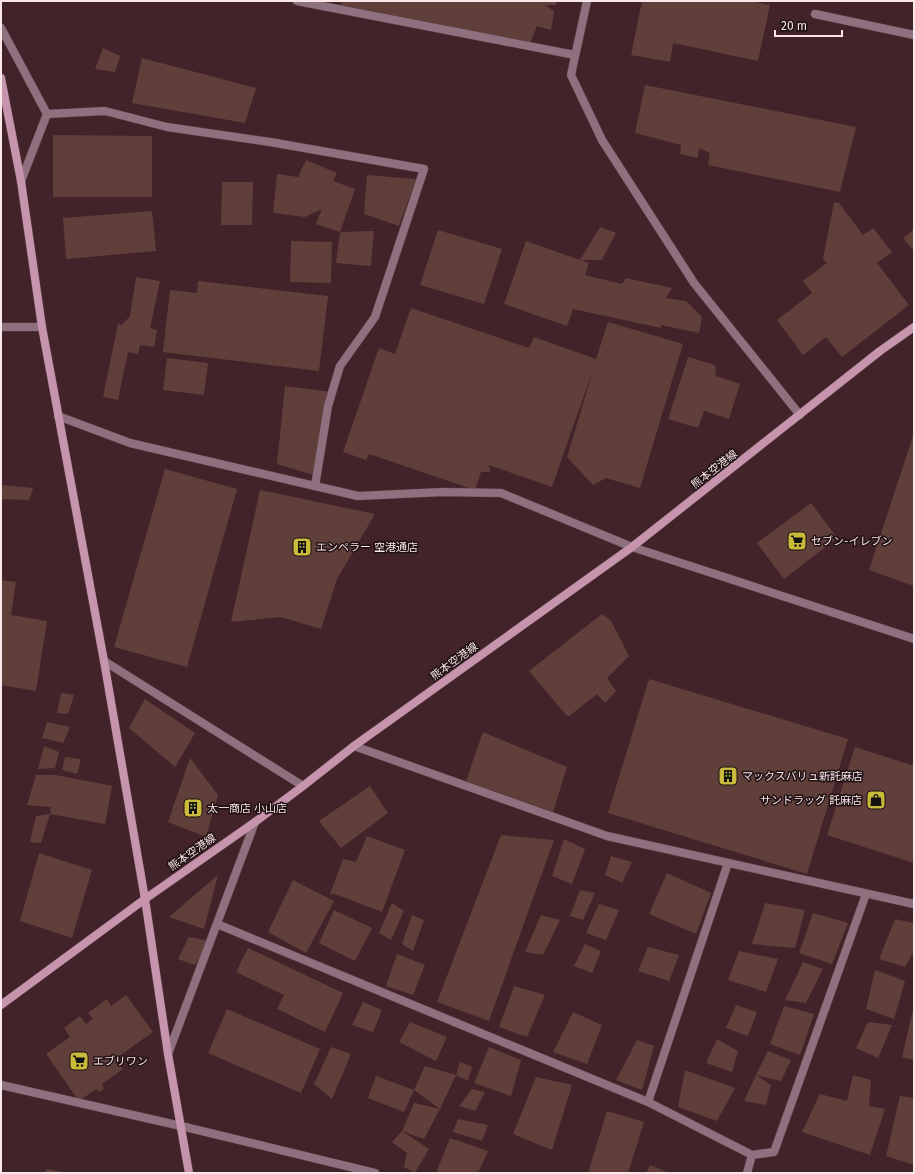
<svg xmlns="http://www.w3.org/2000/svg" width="915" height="1174" font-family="'Fira Sans','Noto Sans JP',sans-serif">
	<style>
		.building { fill: #603f3b }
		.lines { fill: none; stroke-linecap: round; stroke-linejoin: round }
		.street-casing { stroke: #5f4248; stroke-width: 9 }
		.secondary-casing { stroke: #5f4248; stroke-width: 9 }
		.street { stroke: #8f707e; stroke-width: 8 }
		.secondary { stroke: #c695ad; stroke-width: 8 }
		.labels { text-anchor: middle; stroke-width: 3; stroke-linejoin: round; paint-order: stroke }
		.street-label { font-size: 11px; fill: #fbe6e9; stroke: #1f1113 }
		.poi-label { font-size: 11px; fill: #fbe6e9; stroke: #1f1113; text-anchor: start }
	</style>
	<rect width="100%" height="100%" fill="#412329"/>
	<g class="building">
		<polygon points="342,1 557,1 556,5 545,5 554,11 551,30 537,26 530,43 341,5"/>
		<polygon points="642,1 751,1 770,5 758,61 673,43 670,62 631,55"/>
		<polygon points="103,48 120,56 115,72 95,69"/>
		<polygon points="142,58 256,88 245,123 132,103"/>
		<polygon points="645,85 856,127 840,192 708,165 710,153 699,148 698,158 680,154 681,145 635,133"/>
		<polygon points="53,135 152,136 152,197 53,197"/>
		<polygon points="306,160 337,173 333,181 355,189 340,232 316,224 322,209 305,217 273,213 277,174 298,177"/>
		<polygon points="367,175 416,179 399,226 364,214"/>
		<polygon points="222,182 253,182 252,225 221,225"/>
		<polygon points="834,202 839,203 863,235 873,228 892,252 877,263 909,305 842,357 826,337 803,355 777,320 812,293 803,281 827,263 823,259"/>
		<polygon points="152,211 156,251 66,259 63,218"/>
		<polygon points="600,227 616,233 602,260 580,260 589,263 585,275 622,284 626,278 672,288 666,298 686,301 702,317 699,333 661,325 661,328 573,309 567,326 504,304 526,241 580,260"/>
		<polygon points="914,229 914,251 903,238"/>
		<polygon points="438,230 502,249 484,304 420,285"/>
		<polygon points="374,231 371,266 336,263 340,232"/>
		<polygon points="291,241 332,242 331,283 290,282"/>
		<polygon points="136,277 160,281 150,328 157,330 154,347 140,345 138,354 128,352 118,400 103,397 118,324 122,325 130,316"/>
		<polygon points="198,281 328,296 319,371 163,352 170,290 197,293"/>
		<polygon points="411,308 529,348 534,337 596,359 608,322 683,344 640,488 606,478 593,485 567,457 594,367 552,487 489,465 490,472 481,472 475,490 369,454 366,460 343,452 379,348 395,354"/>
		<polygon points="688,357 715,365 716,376 740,384 729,419 704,411 698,428 668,419"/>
		<polygon points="167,358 208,363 204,395 163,390"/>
		<polygon points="285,386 332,392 317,476 277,464"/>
		<polygon points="914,433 914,586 869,570"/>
		<polygon points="165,469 237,489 187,667 114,647"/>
		<polygon points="1,485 33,488 29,500 1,499"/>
		<polygon points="260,490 375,514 337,579 321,629 281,617 231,622"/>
		<polygon points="811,503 837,538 784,579 757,543"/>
		<polygon points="1,580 16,582 11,615 47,621 36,691 1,685"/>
		<polygon points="602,614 611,621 629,656 607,678 616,691 605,703 597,694 568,717 529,671"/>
		<polygon points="649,679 848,739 807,874 608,813"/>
		<polygon points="61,693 74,695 68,714 57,713"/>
		<polygon points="145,699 195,733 175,767 129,728"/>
		<polygon points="47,722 70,727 63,743 42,738"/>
		<polygon points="483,732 567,767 553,812 466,781"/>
		<polygon points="44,746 59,752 55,768 38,769"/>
		<polygon points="855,747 914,766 914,863 827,835"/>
		<polygon points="65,757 81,759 77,774 62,770"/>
		<polygon points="190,758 218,795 206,837 168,822"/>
		<polygon points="36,775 56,775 112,786 105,824 50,814 51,807 27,805"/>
		<polygon points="370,786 388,813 341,848 319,821"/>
		<polygon points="50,814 41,843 30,842 36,816"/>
		<polygon points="501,835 554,840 489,1021 437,1002"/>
		<polygon points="367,836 405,850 382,912 335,894 330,894 343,859 356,862"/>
		<polygon points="564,839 585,849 572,884 552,876"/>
		<polygon points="39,853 92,870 72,938 20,921"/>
		<polygon points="611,856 632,862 622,883 605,875"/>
		<polygon points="667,873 711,893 696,934 649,914"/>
		<polygon points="218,875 204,929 169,917"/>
		<polygon points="293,880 334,901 306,953 268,932"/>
		<polygon points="580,890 595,893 583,920 570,916"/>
		<polygon points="392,903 404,911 391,940 379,933"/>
		<polygon points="765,903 805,910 795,948 752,944"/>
		<polygon points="599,904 619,910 606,940 586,933"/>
		<polygon points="334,910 372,928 355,961 319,943"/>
		<polygon points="813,913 848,923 832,964 799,953"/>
		<polygon points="412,915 424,920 413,951 402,944"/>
		<polygon points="541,915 560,920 543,955 525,952"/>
		<polygon points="895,919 914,923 914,951 905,967 879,959"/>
		<polygon points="189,937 210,941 195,965 178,959"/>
		<polygon points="585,944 601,951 592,973 574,966"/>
		<polygon points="648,947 679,955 669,981 638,971"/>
		<polygon points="248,948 343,993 325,1032 277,1009 284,995 236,972"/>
		<polygon points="739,951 778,959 766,992 728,980"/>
		<polygon points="397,954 425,965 413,995 386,986"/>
		<polygon points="803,962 823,969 806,1003 785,1000"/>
		<polygon points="875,970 905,981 894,1019 866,1009"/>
		<polygon points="514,986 545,995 527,1037 499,1027"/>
		<polygon points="126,995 153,1032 115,1059 123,1069 102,1084 104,1089 99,1092 96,1089 79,1101 46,1054 70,1037 64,1028 80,1016 86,1024 93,1019 88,1013 107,999 111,1006"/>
		<polygon points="363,1002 382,1010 373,1032 352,1025"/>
		<polygon points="736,1005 757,1012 748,1036 726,1028"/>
		<polygon points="784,1006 814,1014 800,1055 770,1044"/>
		<polygon points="227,1009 320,1049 301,1093 208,1053"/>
		<polygon points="913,1010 914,1010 914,1060 902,1057"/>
		<polygon points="573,1012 602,1025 587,1064 553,1052"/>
		<polygon points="410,1022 447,1037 436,1061 399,1042"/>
		<polygon points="868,1022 892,1025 878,1058 856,1048"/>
		<polygon points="717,1039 738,1051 732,1072 706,1063"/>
		<polygon points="637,1040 654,1046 642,1090 616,1080"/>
		<polygon points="331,1047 351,1054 332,1099 314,1084"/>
		<polygon points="489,1047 521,1060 511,1096 474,1083"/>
		<polygon points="768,1051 791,1060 781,1081 756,1075"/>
		<polygon points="460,1062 472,1067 468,1081 456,1075"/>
		<polygon points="425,1066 456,1075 440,1109 414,1090"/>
		<polygon points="685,1070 735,1088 717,1121 678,1107"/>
		<polygon points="756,1075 771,1085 766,1105 744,1101"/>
		<polygon points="853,1075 871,1080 869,1106 885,1109 870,1155 802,1132 820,1094 847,1101"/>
		<polygon points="376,1076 414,1090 404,1112 368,1098"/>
		<polygon points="536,1077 572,1085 552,1150 513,1134"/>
		<polygon points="472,1089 485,1092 475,1111 459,1106"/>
		<polygon points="900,1096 914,1098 914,1165 886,1156"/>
		<polygon points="414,1103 440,1109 424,1139 402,1131"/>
		<polygon points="607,1111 644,1122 628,1173 588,1173"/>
		<polygon points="458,1119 488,1125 482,1141 453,1132"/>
		<polygon points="402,1131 429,1149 415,1173 404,1167 407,1153 392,1142"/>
		<polygon points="450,1138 488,1151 478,1173 436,1173"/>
		<polygon points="650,1165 670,1173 646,1173"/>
		<polygon points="46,1169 63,1172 63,1173 45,1173"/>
	</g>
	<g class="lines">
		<defs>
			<g id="street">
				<polyline points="297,1 575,55"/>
				<polyline points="587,1 571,75 602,140 694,283 800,415"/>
				<polyline points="815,14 914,35"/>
				<polyline points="1,28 47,114"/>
				<polyline points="21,181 47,114 105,111 167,127 270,142 424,169 375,317 340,366 328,406 315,486"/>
				<polyline points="1,327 42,327"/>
				<polyline points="58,416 130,443 358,496 443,492 501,493 632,547 914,639"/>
				<polyline points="104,661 303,786"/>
				<polyline points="354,746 607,836 914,904"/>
				<polyline points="728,863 648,1102 752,1155"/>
				<polyline points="217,924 648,1102"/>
				<polyline points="168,1054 255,822"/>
				<polyline points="1,1085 181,1126 375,1173"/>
				<polyline points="747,1173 752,1155 774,1152 866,894"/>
			</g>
			<g id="secondary">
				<polyline points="1,78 21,181 42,327 104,661 145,899 168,1054 189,1173"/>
				<polyline points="1,1005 145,899 255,822 303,786 354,746 632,547 880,351 914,327"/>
			</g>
		</defs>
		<use href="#street" class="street-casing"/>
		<use href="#secondary" class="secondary-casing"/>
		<use href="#street" class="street"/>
		<use href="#secondary" class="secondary"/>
	</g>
	<defs>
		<symbol id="supermarket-square" viewBox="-11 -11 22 22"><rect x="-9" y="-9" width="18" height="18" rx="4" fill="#caba3a" stroke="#1f1113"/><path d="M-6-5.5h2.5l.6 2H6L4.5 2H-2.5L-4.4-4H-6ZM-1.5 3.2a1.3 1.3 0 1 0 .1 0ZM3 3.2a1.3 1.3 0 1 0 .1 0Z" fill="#111"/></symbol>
		<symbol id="building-square" viewBox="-11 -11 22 22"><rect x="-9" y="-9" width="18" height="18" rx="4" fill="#caba3a" stroke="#1f1113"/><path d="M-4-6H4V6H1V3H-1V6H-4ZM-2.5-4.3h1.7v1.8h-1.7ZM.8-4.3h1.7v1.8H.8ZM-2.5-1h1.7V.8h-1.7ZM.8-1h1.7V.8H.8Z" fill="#111"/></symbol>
		<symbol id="shop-square" viewBox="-11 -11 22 22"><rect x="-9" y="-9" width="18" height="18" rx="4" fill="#caba3a" stroke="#1f1113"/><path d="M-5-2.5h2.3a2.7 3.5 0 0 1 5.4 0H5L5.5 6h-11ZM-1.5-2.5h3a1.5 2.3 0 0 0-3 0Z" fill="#111"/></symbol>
	</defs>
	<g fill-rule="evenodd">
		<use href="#supermarket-square" x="786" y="530" width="22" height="22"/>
		<use href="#building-square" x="291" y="536" width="22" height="22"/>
		<use href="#building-square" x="717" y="765" width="22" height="22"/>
		<use href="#shop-square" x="865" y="789" width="22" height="22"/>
		<use href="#building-square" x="182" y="797" width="22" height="22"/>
		<use href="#supermarket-square" x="68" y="1050" width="22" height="22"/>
	</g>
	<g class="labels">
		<g class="street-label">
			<text transform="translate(714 469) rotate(-38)" y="4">熊本空港線</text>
			<text transform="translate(454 661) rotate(-36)" y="4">熊本空港線</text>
			<text transform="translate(192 852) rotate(-35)" y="4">熊本空港線</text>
		</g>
		<g class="poi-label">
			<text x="811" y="545">セブン-イレブン</text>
			<text x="316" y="551">エンペラー 空港通店</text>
			<text x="742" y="780">マックスバリュ新託麻店</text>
			<text x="862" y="804" text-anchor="end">サンドラッグ 託麻店</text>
			<text x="207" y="812">太一商店 小山店</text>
			<text x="93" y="1065">エブリワン</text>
		</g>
	</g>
	<rect width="915" height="1174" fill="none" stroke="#fbe6e9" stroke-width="4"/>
	<path d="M775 30v6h67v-6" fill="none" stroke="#fbe6e9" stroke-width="2"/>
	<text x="781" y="30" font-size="12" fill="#fbe6e9" stroke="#1f1113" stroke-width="3" paint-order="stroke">20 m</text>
</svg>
